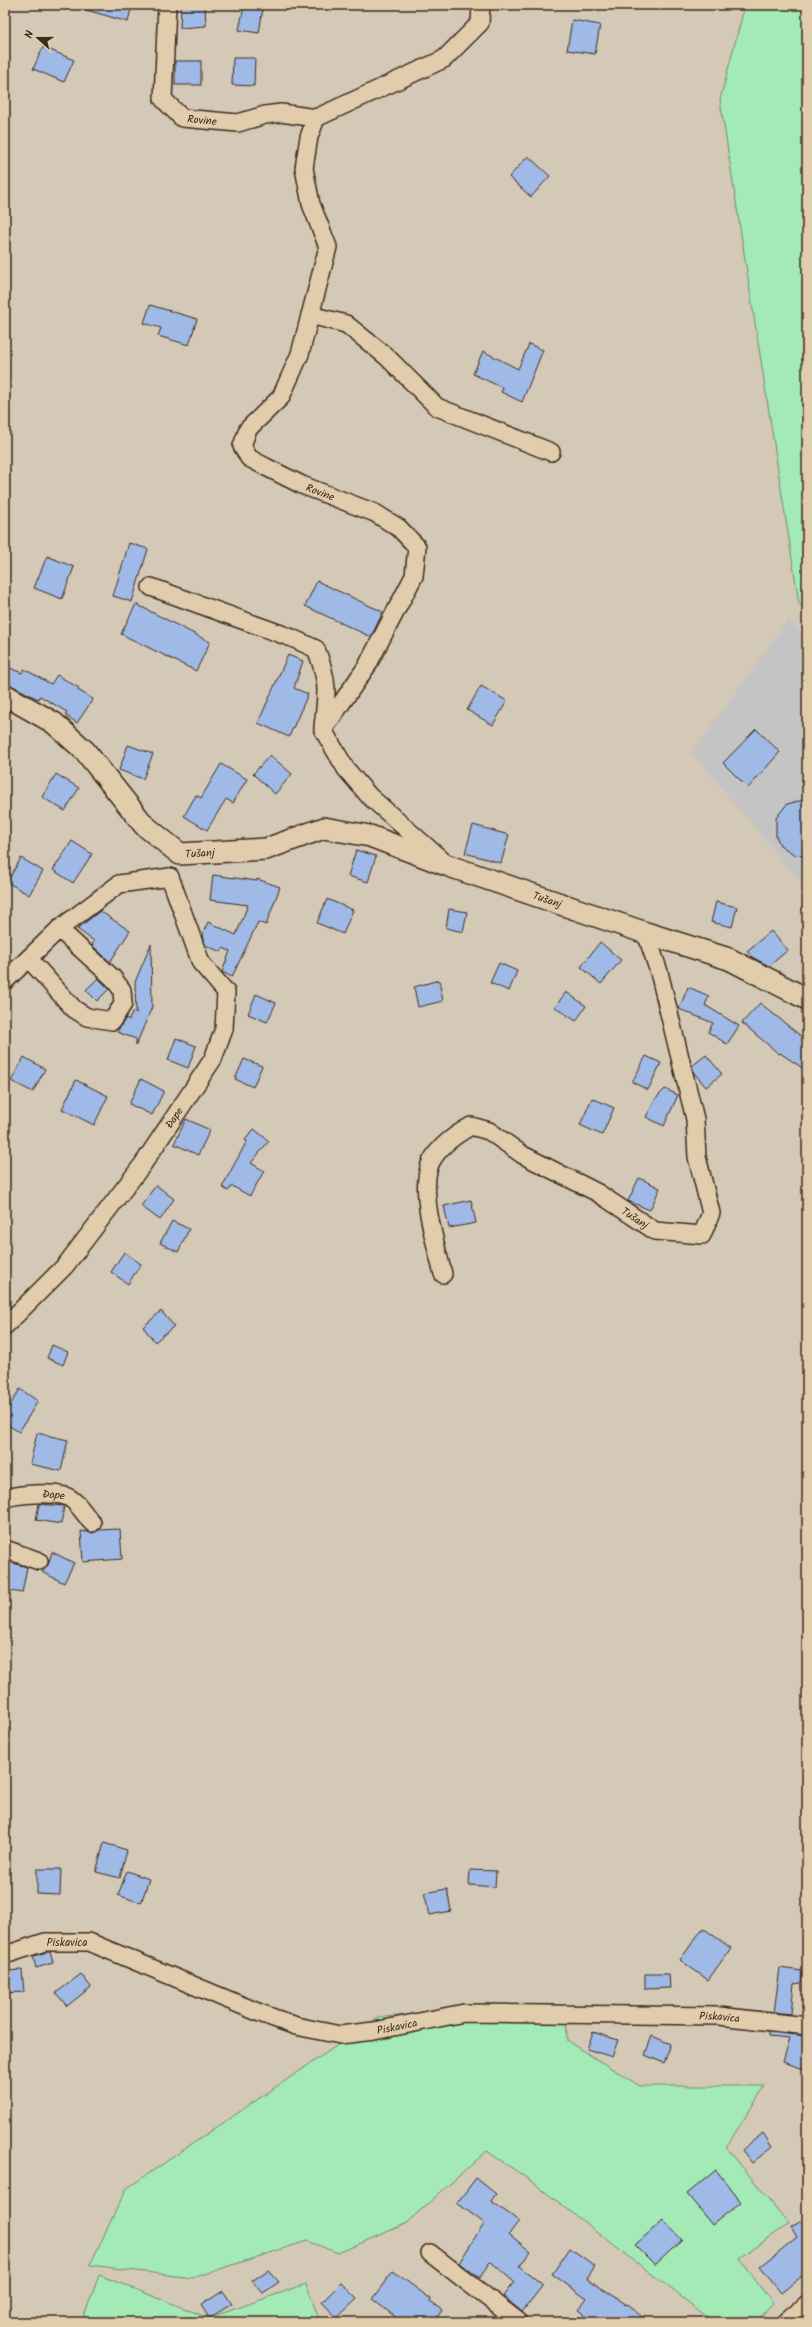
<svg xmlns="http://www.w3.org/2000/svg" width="812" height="2327" font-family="Kalam,sans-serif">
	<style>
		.built { fill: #c4c4c5 }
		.green { fill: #a4eab6; stroke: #708a6a }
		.building { fill: #9fbae6; stroke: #3b2a1e }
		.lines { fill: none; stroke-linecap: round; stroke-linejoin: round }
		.minor-casing { stroke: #3b2a1e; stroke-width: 20 }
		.tertiary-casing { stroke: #3b2a1e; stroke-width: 24 }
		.minor { stroke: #e1cdab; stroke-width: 17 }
		.tertiary { stroke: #e1cdab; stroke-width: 21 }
		.labels { text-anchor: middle; stroke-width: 3; stroke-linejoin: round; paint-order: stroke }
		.street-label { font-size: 11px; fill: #3b2a1e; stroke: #e1cdab }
	</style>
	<rect width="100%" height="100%" fill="#d4c9b7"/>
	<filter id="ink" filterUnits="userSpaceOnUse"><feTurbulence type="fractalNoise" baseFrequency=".025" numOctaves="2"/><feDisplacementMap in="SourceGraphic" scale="8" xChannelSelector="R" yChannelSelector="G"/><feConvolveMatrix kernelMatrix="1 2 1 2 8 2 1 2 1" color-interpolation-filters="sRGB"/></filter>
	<g filter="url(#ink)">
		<polygon class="built" points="789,619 807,641 807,890 692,753"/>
		<g class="green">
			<polygon points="745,5 807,5 807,614 799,603 720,100"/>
			<polygon points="566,2007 567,2041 640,2086 765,2086 726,2147 789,2224 739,2258 773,2304 756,2322 714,2322 531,2181 487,2151 405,2224 338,2253 307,2241 192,2278 90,2265 126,2189 379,2017"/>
			<polygon points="99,2275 209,2318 306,2284 320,2322 82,2322"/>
		</g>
		<g class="building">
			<polygon points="84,5 132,5 128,22 83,9"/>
			<polygon points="181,5 205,5 206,26 180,28"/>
			<polygon points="244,6 263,8 259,33 239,30"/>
			<polygon points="572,20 600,25 595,54 567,50"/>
			<polygon points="43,47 74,60 64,82 33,69"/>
			<polygon points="233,58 255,58 254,86 232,85"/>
			<rect x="175" y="61" width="26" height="24"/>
			<polygon points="528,156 550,176 531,197 509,177"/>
			<polygon points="150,305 197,319 189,345 158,336 161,328 144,323"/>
			<polygon points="529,344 543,350 522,402 501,392 503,388 473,374 483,351 518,369"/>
			<polygon points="129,543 148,549 132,602 113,596"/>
			<polygon points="47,556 74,567 62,599 34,588"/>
			<polygon points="317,581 383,612 371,637 305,606"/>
			<polygon points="136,604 210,642 196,671 121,634"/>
			<polygon points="288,655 303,661 294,688 308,694 289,737 258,723"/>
			<polygon points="5,666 22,673 24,669 51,684 57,675 79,688 78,690 93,699 77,723 65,715 67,712 40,696 38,699 5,682"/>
			<polygon points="481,686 507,701 493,725 467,710"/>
			<polygon points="756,729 780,752 748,788 723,763"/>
			<polygon points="128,745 153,754 143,779 119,770"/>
			<polygon points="270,755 292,774 275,794 253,774"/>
			<polygon points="221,764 247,779 233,803 226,799 207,830 184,816 196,795 201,798"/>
			<polygon points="56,774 79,788 65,811 42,797"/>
			<polygon points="807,799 807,856 795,855 780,845 776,836 776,818 787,804"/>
			<polygon points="473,825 509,835 501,863 465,853"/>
			<polygon points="72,841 92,854 73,883 53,870"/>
			<polygon points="356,850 376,856 368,882 348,876"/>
			<polygon points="21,858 43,871 29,895 7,882"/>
			<polygon points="213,875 257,881 257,879 280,887 266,925 258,922 232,977 222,972 230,951 223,948 221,952 205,945 202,935 208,922 236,935 248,905 210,900"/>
			<polygon points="327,899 353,910 343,934 317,923"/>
			<polygon points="716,902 737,907 732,927 711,922"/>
			<polygon points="449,909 467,912 463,932 446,928"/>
			<polygon points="100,911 130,931 110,962 92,945 94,941 77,929"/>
			<polygon points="771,931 788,950 769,966 752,957 747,951"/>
			<polygon points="600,942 621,960 601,984 581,967"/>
			<polygon points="151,944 152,1007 136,1045 136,1039 117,1032 126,1018 129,1020 133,1011 136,1014 135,982"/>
			<polygon points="499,963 517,971 509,991 490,983"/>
			<polygon points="98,978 109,989 97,1001 86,990"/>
			<polygon points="439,980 443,1001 418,1007 414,987"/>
			<polygon points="688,987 709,996 705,1005 739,1026 727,1044 708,1032 713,1023 679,1009"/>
			<polygon points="566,992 586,1006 576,1021 555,1007"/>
			<polygon points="256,994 276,1003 267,1022 248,1014"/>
			<polygon points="760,1003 807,1041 807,1071 780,1053 779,1054 742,1023"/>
			<polygon points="176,1038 196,1046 188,1068 168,1060"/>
			<polygon points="706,1055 722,1074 706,1087 694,1073 692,1066"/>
			<polygon points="646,1056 661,1063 648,1090 632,1082"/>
			<polygon points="24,1057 45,1069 33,1092 11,1081"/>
			<polygon points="244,1059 262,1066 253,1087 235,1079"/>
			<polygon points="141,1079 164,1091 152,1115 129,1104"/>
			<polygon points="76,1080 108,1096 94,1125 62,1109"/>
			<polygon points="665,1089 678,1095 664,1126 646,1117 656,1098"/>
			<polygon points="592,1098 614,1108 602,1135 580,1125"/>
			<polygon points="186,1119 210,1130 198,1155 174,1144"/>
			<polygon points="254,1129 269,1141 251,1163 264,1171 250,1196 232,1186 228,1191 222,1187 247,1141 245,1140"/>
			<polygon points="639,1178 660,1188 650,1210 628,1201"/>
			<polygon points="156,1185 174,1199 160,1220 141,1206"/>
			<polygon points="471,1200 476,1223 449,1228 444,1206"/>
			<polygon points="172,1221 189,1229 178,1252 160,1243"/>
			<polygon points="124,1252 141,1264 128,1284 111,1272"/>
			<polygon points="161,1311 174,1326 155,1342 143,1327"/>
			<polygon points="52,1345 68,1352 63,1365 47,1358"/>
			<polygon points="20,1389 38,1401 19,1432 5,1423 5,1413"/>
			<polygon points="37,1433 68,1440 61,1471 30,1464"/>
			<polygon points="39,1504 64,1506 61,1524 36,1520"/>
			<polygon points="120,1529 122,1559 83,1562 81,1531 93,1533 99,1530"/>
			<polygon points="52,1552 74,1563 64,1583 42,1572 48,1565"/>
			<polygon points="5,1561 27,1567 22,1593 5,1590"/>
			<polygon points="104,1843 127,1850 120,1878 96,1872"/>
			<polygon points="37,1869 61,1869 60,1895 37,1894"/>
			<polygon points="470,1870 496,1871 495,1887 469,1885"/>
			<polygon points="127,1871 149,1879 141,1903 118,1895"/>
			<polygon points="447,1889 451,1911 430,1915 424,1893"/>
			<polygon points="703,1928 731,1948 708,1980 680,1960"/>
			<polygon points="47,1952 50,1952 53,1963 36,1968 33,1956"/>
			<polygon points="780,1968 802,1971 801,1983 794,1984 791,2014 774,2012"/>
			<polygon points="22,1970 24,1992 5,1993 5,1971"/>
			<polygon points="81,1974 91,1987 67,2006 56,1993"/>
			<polygon points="645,1974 669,1974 670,1988 645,1989"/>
			<polygon points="593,2032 618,2040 612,2057 587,2049"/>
			<polygon points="768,2032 807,2036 807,2070 783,2062 790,2038 768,2036"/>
			<polygon points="652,2036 671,2044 664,2063 645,2055"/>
			<polygon points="763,2133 772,2147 752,2163 742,2150"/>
			<polygon points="716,2170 741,2202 712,2225 687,2194"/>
			<polygon points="476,2178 496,2194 491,2201 519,2221 509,2234 531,2252 519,2266 543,2285 522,2312 503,2296 514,2282 490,2261 480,2278 459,2263 484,2223 457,2203"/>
			<polygon points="807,2218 807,2272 781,2293 760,2267 797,2237 791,2227"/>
			<polygon points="663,2220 682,2240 655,2265 635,2245"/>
			<polygon points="570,2248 595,2266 587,2278 627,2305 628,2304 649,2322 594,2322 578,2310 587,2299 552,2274"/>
			<polygon points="268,2270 279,2282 263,2293 252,2281"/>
			<polygon points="393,2271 431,2299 430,2302 442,2310 434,2322 402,2322 372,2299"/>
			<polygon points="341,2283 357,2299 337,2318 322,2302"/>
			<polygon points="223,2291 232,2304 209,2318 201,2305"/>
		</g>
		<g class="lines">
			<defs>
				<g id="minor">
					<path id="s1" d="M167,5L163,99L182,118L238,123L265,115L281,113L316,118L444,59L480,23L481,5"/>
					<path id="s2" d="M316,118L309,137L304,168L311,204L328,247L300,354L281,397L248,429L242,446L249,458L266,467L302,485L375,513L399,528L417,547L414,576L367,666L323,730L346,769L369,796L444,862"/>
					<polyline points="310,315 346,324 387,357 437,407 551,452"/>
					<path d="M151,587L292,638L316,649C329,681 327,694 323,727"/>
					<polyline points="29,959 74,1009 87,1017 112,1021 123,1004 122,990 113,978 59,929"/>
					<polyline points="5,981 59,929 119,884 170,877"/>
					<path id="s3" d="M443,1274C436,1245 418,1190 431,1162C439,1146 455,1135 471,1126L489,1131L523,1155L598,1193L655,1231L702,1235L711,1213L697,1157L695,1119L659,972L646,933"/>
					<path id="s4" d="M5,1326L65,1266L143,1164L213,1059L224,1029L226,992L201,963L170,877"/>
					<path id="s5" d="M5,1498C21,1494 49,1492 65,1496C76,1499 85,1515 92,1523"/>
					<polyline points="5,1549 39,1561"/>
					<path id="s6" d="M5,1955L45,1942H89L260,2013L296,2026L340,2035L374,2031L464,2013L719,2016L807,2026"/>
					<polyline points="430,2253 519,2322"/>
					<polyline points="786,2322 807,2304"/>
				</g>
				<g id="tertiary">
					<path id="s7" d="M5,695L54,723L85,751L144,825L180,854L266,849L324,828L370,836L449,866L646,933L729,959L807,999"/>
				</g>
			</defs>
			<use href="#minor" class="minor-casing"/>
			<use href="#tertiary" class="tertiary-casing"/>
			<use href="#minor" class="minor"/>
			<use href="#tertiary" class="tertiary"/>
		</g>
	</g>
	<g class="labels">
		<g class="street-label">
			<text dy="4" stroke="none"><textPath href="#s1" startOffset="141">Rovine</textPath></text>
			<text dy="4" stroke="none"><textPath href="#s2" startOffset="449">Rovine</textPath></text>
			<text dy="4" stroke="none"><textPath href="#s7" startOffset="259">Tušanj</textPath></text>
			<text dy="4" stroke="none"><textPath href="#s7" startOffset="622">Tušanj</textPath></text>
			<text dy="4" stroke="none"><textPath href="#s4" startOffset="269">Đape</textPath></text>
			<text dy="4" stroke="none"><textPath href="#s3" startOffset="358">Tušanj</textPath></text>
			<text dy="4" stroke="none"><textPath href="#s5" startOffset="49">Đape</textPath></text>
			<text dy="4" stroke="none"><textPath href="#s6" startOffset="64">Piskavica</textPath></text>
			<text dy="4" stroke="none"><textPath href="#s6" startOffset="736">Piskavica</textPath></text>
			<text dy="4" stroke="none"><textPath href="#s6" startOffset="412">Piskavica</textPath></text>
		</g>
	</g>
	<rect width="812" height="2327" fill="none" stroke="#e1cdab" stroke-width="20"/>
	<rect x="10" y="10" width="792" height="2307" fill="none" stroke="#3b2a1e" stroke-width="1.5" filter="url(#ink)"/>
	<g transform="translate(38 38) rotate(291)" stroke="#e1cdab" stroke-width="3" paint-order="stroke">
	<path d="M0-3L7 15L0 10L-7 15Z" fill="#3b2a1e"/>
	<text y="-6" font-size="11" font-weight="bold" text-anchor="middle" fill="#3b2a1e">N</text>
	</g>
</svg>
